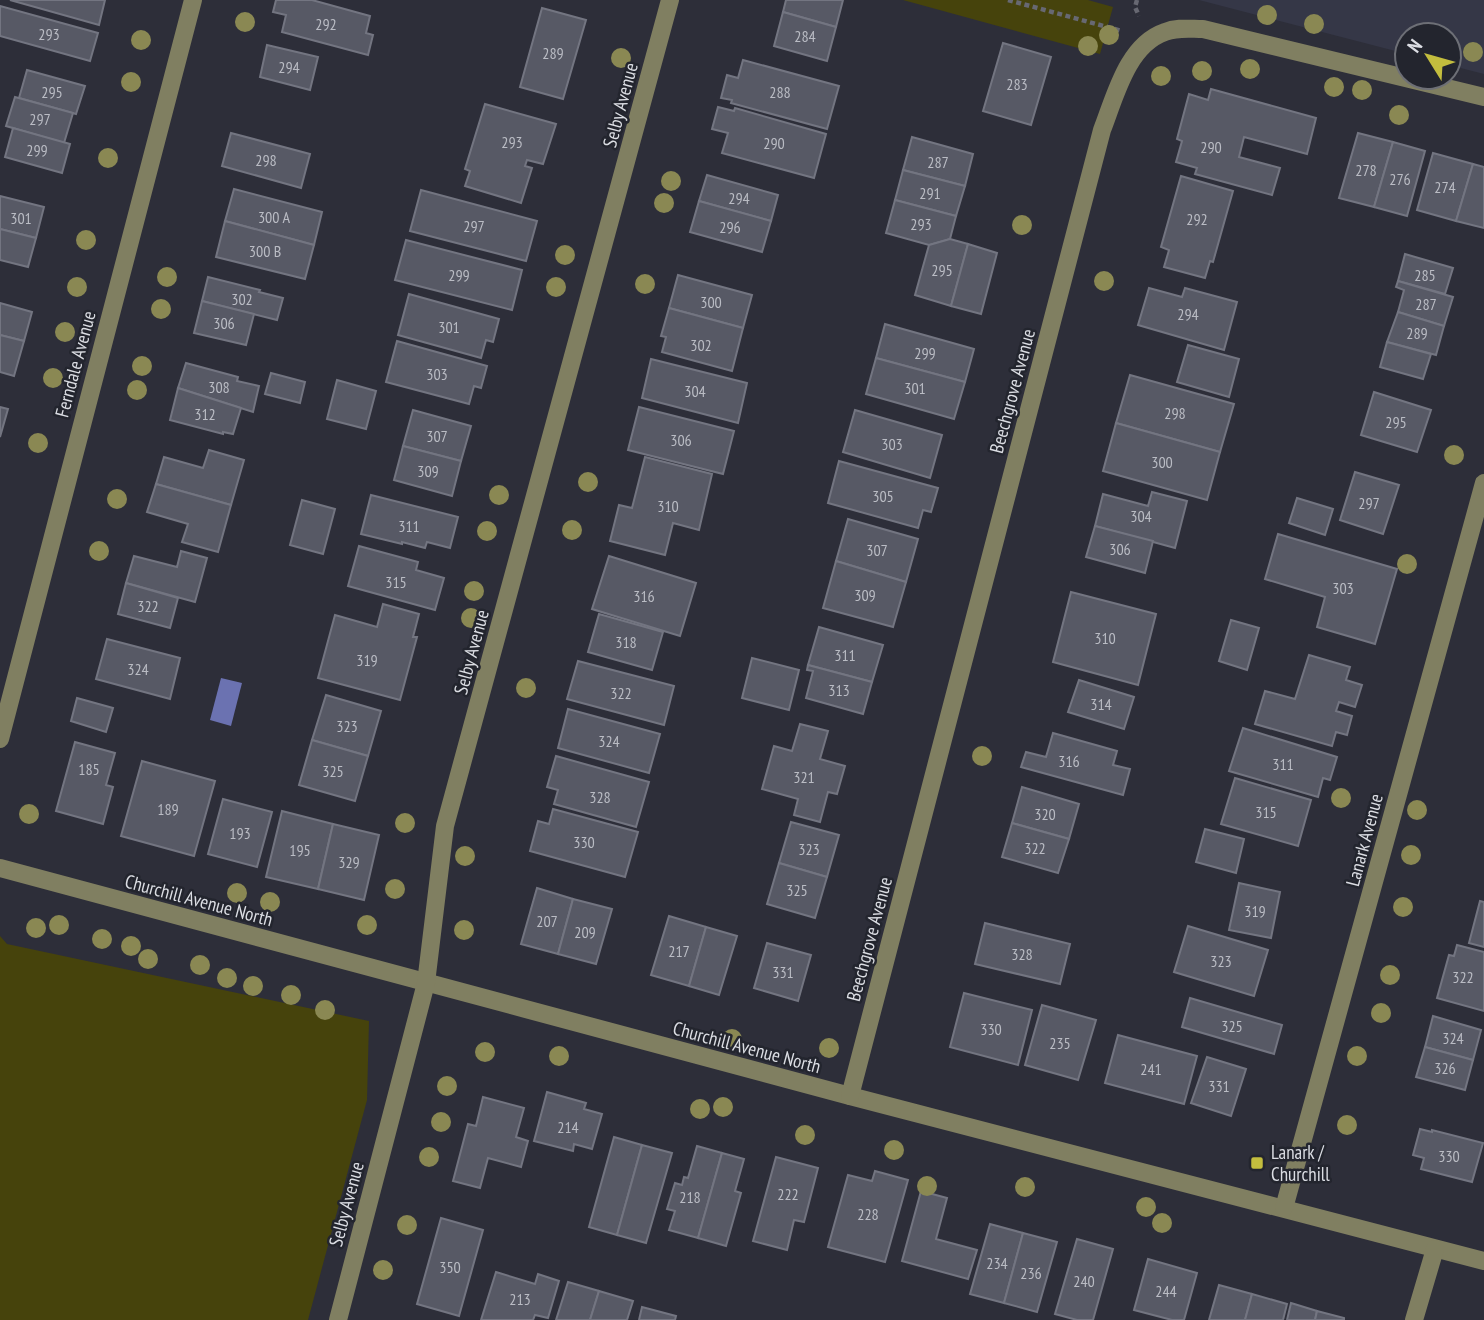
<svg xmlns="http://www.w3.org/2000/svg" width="1484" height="1320" font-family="'PT Sans Narrow',sans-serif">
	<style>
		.built { fill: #353747 }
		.green { fill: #46430c }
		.water { fill: #6b72b1 }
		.building { fill: #575965; stroke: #737581; stroke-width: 2 }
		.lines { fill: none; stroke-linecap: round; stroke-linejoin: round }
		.path { stroke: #676872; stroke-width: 4.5; stroke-dasharray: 5 3.5; stroke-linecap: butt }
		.minor { stroke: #807f61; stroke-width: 18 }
		.tree { fill: #8a8853 }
		.poi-dot { fill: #c3bd3e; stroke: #23252e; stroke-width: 2.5 }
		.labels { text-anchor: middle; stroke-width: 5; stroke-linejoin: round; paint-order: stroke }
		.number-label { font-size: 16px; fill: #babcc4 }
		.street-label { font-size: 19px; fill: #dbdde3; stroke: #23252e }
		.poi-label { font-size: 19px; fill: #dbdde3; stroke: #23252e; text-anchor: start }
	</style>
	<rect width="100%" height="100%" fill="#2d2e39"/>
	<polygon class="built" points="1199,0 1484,0 1484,74 1449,65 1449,35 1407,35 1407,54"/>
	<g class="green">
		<polygon points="903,0 1088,0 1113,7 1100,54"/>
		<polygon points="0,936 7,944 369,1021 367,1100 308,1320 0,1320"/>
	</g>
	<polygon class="water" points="221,678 242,683 231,726 210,720"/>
	<g class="building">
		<polygon points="10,0 105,0 99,25"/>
		<polygon points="276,0 312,0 370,16 366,33 373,35 368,55 282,32 286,15 273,12"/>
		<polygon points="786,0 843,0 836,27 783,12"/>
		<polygon points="0,6 98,33 90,61 0,36"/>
		<polygon points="542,8 586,20 563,99 520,87"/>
		<polygon points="783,12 836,27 827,61 774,46"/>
		<polygon points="1003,43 1051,57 1031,125 983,111"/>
		<polygon points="267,45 318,57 310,90 260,77"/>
		<polygon points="743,60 839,86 827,129 731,103 732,100 721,98 727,75 738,78"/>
		<polygon points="27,70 85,86 76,114 19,98"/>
		<polygon points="1211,89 1316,118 1307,154 1244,137 1239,157 1280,168 1272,195 1195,174 1197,168 1176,162 1182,141 1177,139 1189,94 1208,100"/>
		<polygon points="15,97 73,113 64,143 6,126"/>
		<polygon points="485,104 556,124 543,164 527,160 525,166 532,168 521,203 465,186 470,171 465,169"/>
		<polygon points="718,107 734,111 735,108 826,134 814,178 722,153 728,133 712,129"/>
		<polygon points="13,128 70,144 62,173 5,157"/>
		<polygon points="231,133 310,154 301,188 222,166"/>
		<polygon points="1358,133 1393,142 1374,207 1339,198"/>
		<polygon points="912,137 973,154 965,186 903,170"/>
		<polygon points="1393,142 1425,151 1407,216 1374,207"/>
		<polygon points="1433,153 1473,164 1456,221 1417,210"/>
		<polygon points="1473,164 1484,167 1484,228 1456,221"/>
		<polygon points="903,170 965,186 956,216 895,200"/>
		<polygon points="707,175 778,195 771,221 699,201"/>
		<polygon points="1181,176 1233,191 1213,262 1210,261 1205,278 1164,267 1169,250 1161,247"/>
		<polygon points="234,189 322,212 314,245 225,221"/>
		<polygon points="421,190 537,221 526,261 410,231"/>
		<polygon points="0,196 44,207 36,238 0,229"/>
		<polygon points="895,200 956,216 950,239 929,245 886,233"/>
		<polygon points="699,201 771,221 762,252 690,232"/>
		<polygon points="225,221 314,245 305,279 216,257"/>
		<polygon points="0,229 36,238 28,267 0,260"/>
		<polygon points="950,239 968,244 951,306 915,295 929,245"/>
		<polygon points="406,240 522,270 512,310 395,280"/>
		<polygon points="968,244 997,253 981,314 951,306"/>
		<polygon points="1405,254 1453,268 1445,294 1398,281"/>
		<polygon points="678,275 752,295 743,328 669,308"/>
		<polygon points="208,277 260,290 259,292 283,298 277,320 202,301"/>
		<polygon points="1398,281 1453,297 1444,326 1398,312 1404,290 1396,287"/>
		<polygon points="1149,288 1182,297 1185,288 1237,302 1224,350 1138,325"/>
		<polygon points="409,294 499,319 493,342 486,340 481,358 398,335"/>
		<polygon points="202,301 254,314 246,345 194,333"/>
		<polygon points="0,303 32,312 24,341 0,335"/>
		<polygon points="669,308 743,328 732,371 662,352 666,337 661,336"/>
		<polygon points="1398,312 1444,326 1436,355 1387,342"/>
		<polygon points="885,324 974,349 965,382 876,358"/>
		<polygon points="0,335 24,341 14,376 0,372"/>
		<polygon points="397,341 487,366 481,388 474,386 469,404 386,382"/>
		<polygon points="1387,342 1431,354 1423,379 1380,367"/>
		<polygon points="1188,345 1239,359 1229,397 1177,382"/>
		<polygon points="876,358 965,382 954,419 866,394"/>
		<polygon points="651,359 747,383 738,423 642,398"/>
		<polygon points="186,363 238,377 237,381 259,386 253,412 178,388"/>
		<polygon points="271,373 305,382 300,403 265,394"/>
		<polygon points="1130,375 1234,404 1220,452 1116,423"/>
		<polygon points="337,380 376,391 366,429 327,419"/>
		<polygon points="178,388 241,408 233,434 223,432 223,434 170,420"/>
		<polygon points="1374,392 1431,410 1417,452 1361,435"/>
		<polygon points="0,407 8,409 0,437"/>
		<polygon points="639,407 734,431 723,474 628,450"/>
		<polygon points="413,410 471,426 461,461 403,446"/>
		<polygon points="855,410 942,435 930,478 843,452"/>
		<polygon points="1116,423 1220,452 1207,500 1103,471"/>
		<polygon points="403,446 461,461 452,496 394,480"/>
		<polygon points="209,450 244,460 231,505 156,484 164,457 203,468"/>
		<polygon points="645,457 712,474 699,530 673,523 665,555 610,541 619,505 632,508"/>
		<polygon points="839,461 938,488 931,512 923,510 918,528 828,503"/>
		<polygon points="1355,472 1399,485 1383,534 1340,520"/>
		<polygon points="156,484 231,505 218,552 182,542 188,524 147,512"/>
		<polygon points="1152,492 1187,501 1175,548 1095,526 1103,494 1148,506"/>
		<polygon points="371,495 458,517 450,548 427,542 425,548 402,542 402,544 361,534"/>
		<polygon points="1297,498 1333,509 1325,535 1289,523"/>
		<polygon points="302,500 335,509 323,554 290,545"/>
		<polygon points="848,519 918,539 906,582 836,561"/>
		<polygon points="1095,526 1153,541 1145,573 1086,557"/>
		<polygon points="1278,534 1397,569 1375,644 1317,627 1325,597 1265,579"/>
		<polygon points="359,546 418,562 416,570 444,578 435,610 348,586"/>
		<polygon points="181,551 207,558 195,602 126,583 134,556 177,567"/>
		<polygon points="609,556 696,583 680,636 592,609"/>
		<polygon points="836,561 906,582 893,627 823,608"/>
		<polygon points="126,583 178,598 170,628 118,614"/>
		<polygon points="1071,592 1156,614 1138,685 1053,662"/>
		<polygon points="383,604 419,614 413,637 417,637 400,700 318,678 335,615 377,627"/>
		<polygon points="599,614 663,632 652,670 588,652"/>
		<polygon points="1231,620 1259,628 1247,670 1219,661"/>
		<polygon points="819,627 883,645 872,682 808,665"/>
		<polygon points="107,639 180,658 170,699 96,679"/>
		<polygon points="1309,655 1350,667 1346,680 1362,685 1355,707 1339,702 1336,711 1352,716 1347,735 1336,732 1332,746 1255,724 1265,691 1295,699"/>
		<polygon points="752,658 799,670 789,710 742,698"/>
		<polygon points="578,661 674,686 664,725 567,699"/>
		<polygon points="808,665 872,682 863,714 806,698 813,671 807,670"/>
		<polygon points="1079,680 1134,697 1124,729 1068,712"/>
		<polygon points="326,695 381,711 368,756 312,740"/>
		<polygon points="77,698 113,708 106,732 71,721"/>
		<polygon points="568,709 660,734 649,773 558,748"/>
		<polygon points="800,724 828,731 820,759 845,766 837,794 828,792 820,822 794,815 798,799 762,789 774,746 792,751"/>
		<polygon points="1243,728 1337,757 1330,780 1323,778 1318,797 1229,771"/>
		<polygon points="1053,733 1117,751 1113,765 1130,769 1123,795 1021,767 1026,752 1046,757"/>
		<polygon points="312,740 368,756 355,801 299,785"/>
		<polygon points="75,742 115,753 106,785 113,787 103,824 56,811"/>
		<polygon points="556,756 649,782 636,827 554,804 558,790 547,787"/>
		<polygon points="142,761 215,781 194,856 121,836"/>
		<polygon points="1235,778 1311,800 1298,846 1221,824"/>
		<polygon points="1022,787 1079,804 1069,839 1012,823"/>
		<polygon points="223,799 272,812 257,867 208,854"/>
		<polygon points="553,809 638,832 625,877 530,851 538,821 549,824"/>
		<polygon points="282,811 333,824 318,889 266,877"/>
		<polygon points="791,822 839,835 827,877 779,863"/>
		<polygon points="1012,823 1069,839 1058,873 1002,857"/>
		<polygon points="333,824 379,835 364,900 318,889"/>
		<polygon points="1205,829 1244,839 1236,873 1196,862"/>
		<polygon points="779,863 827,877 815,918 767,904"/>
		<polygon points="1239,883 1280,892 1271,938 1229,930"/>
		<polygon points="537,888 573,899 558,954 521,944"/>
		<polygon points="573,899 612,909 596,964 558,954"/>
		<polygon points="1480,901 1484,902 1484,947 1469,943"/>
		<polygon points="669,916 706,927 689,986 651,975"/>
		<polygon points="985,923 1070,944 1060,984 975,964"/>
		<polygon points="1188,926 1268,950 1254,996 1174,972"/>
		<polygon points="706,927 737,936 719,995 689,986"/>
		<polygon points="767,943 811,955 798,1001 754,988"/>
		<polygon points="1457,945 1484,952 1484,1011 1437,998 1449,955 1454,956"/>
		<polygon points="964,993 1032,1010 1018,1065 950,1047"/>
		<polygon points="1190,998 1282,1025 1274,1054 1182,1027"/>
		<polygon points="1042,1005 1096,1020 1078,1080 1025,1065"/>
		<polygon points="1433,1016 1481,1030 1473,1060 1425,1047"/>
		<polygon points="1118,1035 1197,1056 1184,1104 1105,1083"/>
		<polygon points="1425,1047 1473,1060 1465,1090 1416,1077"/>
		<polygon points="1207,1057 1246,1069 1231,1116 1191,1103"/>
		<polygon points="547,1092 586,1103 584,1109 602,1114 592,1149 574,1144 573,1151 534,1141"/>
		<polygon points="483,1097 524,1108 516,1137 528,1141 521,1167 488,1158 480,1188 453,1181 468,1124 476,1126"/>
		<polygon points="1420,1129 1432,1132 1432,1130 1483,1143 1472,1182 1421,1169 1424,1158 1413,1155"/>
		<polygon points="614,1137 642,1145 617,1235 589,1227"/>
		<polygon points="642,1145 672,1153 646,1243 617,1235"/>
		<polygon points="697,1146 722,1153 698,1238 669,1230 675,1211 667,1209 675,1183 682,1185 684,1177 688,1178"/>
		<polygon points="722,1153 744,1159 735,1191 741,1193 726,1246 698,1238"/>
		<polygon points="776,1157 818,1168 804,1222 794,1220 787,1250 753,1241"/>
		<polygon points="875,1171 908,1180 885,1262 828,1247 848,1175 872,1181"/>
		<polygon points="921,1191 947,1198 936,1239 977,1250 968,1279 902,1261"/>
		<polygon points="441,1218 483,1230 459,1316 417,1304"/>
		<polygon points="990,1224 1023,1233 1004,1303 970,1294"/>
		<polygon points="1023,1233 1057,1242 1037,1312 1004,1303"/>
		<polygon points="1077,1239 1113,1249 1093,1320 1077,1320 1055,1314"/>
		<polygon points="1148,1259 1197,1273 1184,1320 1172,1320 1134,1310"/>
		<polygon points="496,1272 535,1284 538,1274 559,1281 548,1318 535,1315 533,1320 481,1320"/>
		<polygon points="568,1282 599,1291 590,1320 556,1320"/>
		<polygon points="1219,1285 1252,1294 1245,1320 1209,1320"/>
		<polygon points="599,1291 633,1301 627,1320 590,1320"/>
		<polygon points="1252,1294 1287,1304 1283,1320 1245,1320"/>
		<polygon points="1291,1303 1317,1311 1315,1320 1287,1320"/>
		<polygon points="642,1307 676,1316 675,1320 639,1320"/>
		<polygon points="1317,1311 1344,1318 1344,1320 1315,1320"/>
	</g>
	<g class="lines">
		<g class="path">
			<polyline points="1008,0 1122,31"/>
			<polyline points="1137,0 1135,7 1139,16"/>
		</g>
		<g class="minor">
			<polyline points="0,739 193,0"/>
			<polyline points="0,868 850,1096 1484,1261"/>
			<path d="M850,1096L1102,130C1115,97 1127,45 1165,32C1177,27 1190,29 1203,29L1484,97"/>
			<polyline points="1284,1208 1484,483"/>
			<polyline points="338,1320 426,983 445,826 670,0"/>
			<polyline points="1414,1320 1435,1249"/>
		</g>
	</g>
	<g class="tree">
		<circle cx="1267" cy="15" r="10"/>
		<circle cx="245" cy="22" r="10"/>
		<circle cx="1314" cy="24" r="10"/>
		<circle cx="1109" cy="35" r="10"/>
		<circle cx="141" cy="40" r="10"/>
		<circle cx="1088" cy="46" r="10"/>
		<circle cx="1473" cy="52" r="10"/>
		<circle cx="621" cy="58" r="10"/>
		<circle cx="1250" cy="69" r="10"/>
		<circle cx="1202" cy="71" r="10"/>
		<circle cx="1161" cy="76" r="10"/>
		<circle cx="131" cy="82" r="10"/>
		<circle cx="1334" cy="87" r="10"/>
		<circle cx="1362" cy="90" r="10"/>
		<circle cx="1399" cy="115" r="10"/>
		<circle cx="108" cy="158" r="10"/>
		<circle cx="671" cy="181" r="10"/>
		<circle cx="664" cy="203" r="10"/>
		<circle cx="1022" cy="225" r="10"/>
		<circle cx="86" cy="240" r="10"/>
		<circle cx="565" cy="255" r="10"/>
		<circle cx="167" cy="277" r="10"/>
		<circle cx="1104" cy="281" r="10"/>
		<circle cx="645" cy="284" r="10"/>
		<circle cx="77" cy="287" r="10"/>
		<circle cx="556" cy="287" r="10"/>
		<circle cx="161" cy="309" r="10"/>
		<circle cx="65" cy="332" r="10"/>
		<circle cx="142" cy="366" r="10"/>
		<circle cx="53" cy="378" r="10"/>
		<circle cx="137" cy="390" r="10"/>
		<circle cx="38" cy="443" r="10"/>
		<circle cx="1454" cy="455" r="10"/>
		<circle cx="588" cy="482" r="10"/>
		<circle cx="499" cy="495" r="10"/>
		<circle cx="117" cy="499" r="10"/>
		<circle cx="572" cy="530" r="10"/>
		<circle cx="487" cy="531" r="10"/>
		<circle cx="99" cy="551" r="10"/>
		<circle cx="1407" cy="564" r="10"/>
		<circle cx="474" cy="591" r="10"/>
		<circle cx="471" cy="618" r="10"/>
		<circle cx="526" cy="688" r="10"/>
		<circle cx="982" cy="756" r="10"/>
		<circle cx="1341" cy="798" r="10"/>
		<circle cx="1417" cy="810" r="10"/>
		<circle cx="29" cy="814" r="10"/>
		<circle cx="405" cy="823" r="10"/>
		<circle cx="1411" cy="855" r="10"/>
		<circle cx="465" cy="856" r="10"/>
		<circle cx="395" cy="889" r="10"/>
		<circle cx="237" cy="893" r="10"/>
		<circle cx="270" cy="902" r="10"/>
		<circle cx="1403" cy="907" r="10"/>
		<circle cx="59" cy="925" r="10"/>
		<circle cx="367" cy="925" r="10"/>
		<circle cx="36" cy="928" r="10"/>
		<circle cx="464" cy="930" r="10"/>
		<circle cx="102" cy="939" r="10"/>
		<circle cx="131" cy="946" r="10"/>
		<circle cx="148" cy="959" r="10"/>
		<circle cx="200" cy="965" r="10"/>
		<circle cx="1390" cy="975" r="10"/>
		<circle cx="227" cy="978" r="10"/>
		<circle cx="253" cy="986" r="10"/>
		<circle cx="291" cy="995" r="10"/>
		<circle cx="325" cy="1010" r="10"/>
		<circle cx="1381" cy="1013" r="10"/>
		<circle cx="732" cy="1039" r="10"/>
		<circle cx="829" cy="1048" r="10"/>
		<circle cx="485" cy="1052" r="10"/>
		<circle cx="559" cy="1056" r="10"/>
		<circle cx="1357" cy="1056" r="10"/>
		<circle cx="447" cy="1086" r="10"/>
		<circle cx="723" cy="1107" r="10"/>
		<circle cx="700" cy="1109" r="10"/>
		<circle cx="441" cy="1122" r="10"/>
		<circle cx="1347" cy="1125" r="10"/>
		<circle cx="805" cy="1135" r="10"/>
		<circle cx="894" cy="1150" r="10"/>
		<circle cx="429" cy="1157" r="10"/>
		<circle cx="927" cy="1186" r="10"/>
		<circle cx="1025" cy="1187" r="10"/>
		<circle cx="1146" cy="1207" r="10"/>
		<circle cx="1162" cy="1223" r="10"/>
		<circle cx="407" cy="1225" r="10"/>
		<circle cx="383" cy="1270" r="10"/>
	</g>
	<rect class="poi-dot" x="1250" y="1156" width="14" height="14" rx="3.5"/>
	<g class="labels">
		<g class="number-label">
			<text x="326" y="30">292</text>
			<text x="49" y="40">293</text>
			<text x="805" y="42">284</text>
			<text x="553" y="59">289</text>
			<text x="289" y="73">294</text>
			<text x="1017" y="90">283</text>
			<text x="52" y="98">295</text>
			<text x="780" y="98">288</text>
			<text x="40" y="125">297</text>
			<text x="512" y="148">293</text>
			<text x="774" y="149">290</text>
			<text x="1211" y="153">290</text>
			<text x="37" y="156">299</text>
			<text x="266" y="166">298</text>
			<text x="938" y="168">287</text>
			<text x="1366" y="176">278</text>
			<text x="1400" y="185">276</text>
			<text x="1445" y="193">274</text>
			<text x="930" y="199">291</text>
			<text x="739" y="204">294</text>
			<text x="274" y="223">300 A</text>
			<text x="21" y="224">301</text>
			<text x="1197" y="225">292</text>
			<text x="921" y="230">293</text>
			<text x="474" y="232">297</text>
			<text x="730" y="233">296</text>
			<text x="265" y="257">300 B</text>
			<text x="942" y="276">295</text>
			<text x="459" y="281">299</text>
			<text x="1425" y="281">285</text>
			<text x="242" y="305">302</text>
			<text x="711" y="308">300</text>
			<text x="1426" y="310">287</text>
			<text x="1188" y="320">294</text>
			<text x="224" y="329">306</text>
			<text x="449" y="333">301</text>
			<text x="1417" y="339">289</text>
			<text x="701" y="351">302</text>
			<text x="925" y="359">299</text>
			<text x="437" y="380">303</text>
			<text x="219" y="393">308</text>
			<text x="915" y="394">301</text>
			<text x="695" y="397">304</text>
			<text x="1175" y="419">298</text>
			<text x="205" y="420">312</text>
			<text x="1396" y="428">295</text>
			<text x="437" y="442">307</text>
			<text x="681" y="446">306</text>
			<text x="892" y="450">303</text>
			<text x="1162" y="468">300</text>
			<text x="428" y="477">309</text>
			<text x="883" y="502">305</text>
			<text x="1369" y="509">297</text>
			<text x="668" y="512">310</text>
			<text x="1141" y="522">304</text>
			<text x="409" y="532">311</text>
			<text x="1120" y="555">306</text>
			<text x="877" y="556">307</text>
			<text x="396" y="588">315</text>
			<text x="1343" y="594">303</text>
			<text x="865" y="601">309</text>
			<text x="644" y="602">316</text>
			<text x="148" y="612">322</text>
			<text x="1105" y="644">310</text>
			<text x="626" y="648">318</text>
			<text x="845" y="661">311</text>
			<text x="367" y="666">319</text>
			<text x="138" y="675">324</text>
			<text x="839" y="696">313</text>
			<text x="621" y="699">322</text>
			<text x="1101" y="710">314</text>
			<text x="347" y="732">323</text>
			<text x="609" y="747">324</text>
			<text x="1069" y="767">316</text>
			<text x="1283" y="770">311</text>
			<text x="89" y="775">185</text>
			<text x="333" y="777">325</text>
			<text x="804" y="783">321</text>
			<text x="600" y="803">328</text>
			<text x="168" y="815">189</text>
			<text x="1266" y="818">315</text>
			<text x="1045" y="820">320</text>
			<text x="240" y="839">193</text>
			<text x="584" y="848">330</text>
			<text x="1035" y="854">322</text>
			<text x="809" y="855">323</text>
			<text x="300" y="856">195</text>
			<text x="349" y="868">329</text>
			<text x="797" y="896">325</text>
			<text x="1255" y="917">319</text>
			<text x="547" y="927">207</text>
			<text x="585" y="938">209</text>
			<text x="679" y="957">217</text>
			<text x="1022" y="960">328</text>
			<text x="1221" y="967">323</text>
			<text x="783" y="978">331</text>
			<text x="1463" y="983">322</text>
			<text x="1232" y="1032">325</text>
			<text x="991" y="1035">330</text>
			<text x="1453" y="1044">324</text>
			<text x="1060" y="1049">235</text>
			<text x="1445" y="1074">326</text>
			<text x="1151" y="1075">241</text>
			<text x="1219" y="1092">331</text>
			<text x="568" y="1133">214</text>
			<text x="1449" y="1162">330</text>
			<text x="788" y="1200">222</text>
			<text x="690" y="1203">218</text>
			<text x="868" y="1220">228</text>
			<text x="997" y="1269">234</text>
			<text x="450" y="1273">350</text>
			<text x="1031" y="1279">236</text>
			<text x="1084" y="1287">240</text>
			<text x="1166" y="1297">244</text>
			<text x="520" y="1305">213</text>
		</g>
		<g class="street-label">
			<text transform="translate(620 105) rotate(-75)" y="7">Selby Avenue</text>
			<text transform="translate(75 364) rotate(-75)" y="7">Ferndale Avenue</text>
			<text transform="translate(1012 391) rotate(-75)" y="7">Beechgrove Avenue</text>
			<text transform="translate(471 652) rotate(-75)" y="7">Selby Avenue</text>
			<text transform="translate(1364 840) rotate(-75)" y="7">Lanark Avenue</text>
			<text transform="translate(199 900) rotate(15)" y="7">Churchill Avenue North</text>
			<text transform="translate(869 939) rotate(-75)" y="7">Beechgrove Avenue</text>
			<text transform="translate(747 1047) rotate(15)" y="7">Churchill Avenue North</text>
			<text transform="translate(346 1204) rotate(-75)" y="7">Selby Avenue</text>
		</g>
		<g class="poi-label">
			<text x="1271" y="1159">Lanark /<tspan x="1271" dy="22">Churchill</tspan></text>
		</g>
	</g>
	<g transform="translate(1428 56) rotate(307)"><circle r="33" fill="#23252e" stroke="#6d6f76" stroke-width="2"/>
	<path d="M0-5L12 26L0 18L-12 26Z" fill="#c3bd3e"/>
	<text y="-10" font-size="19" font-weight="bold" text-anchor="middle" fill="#dbdde3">N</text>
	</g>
</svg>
